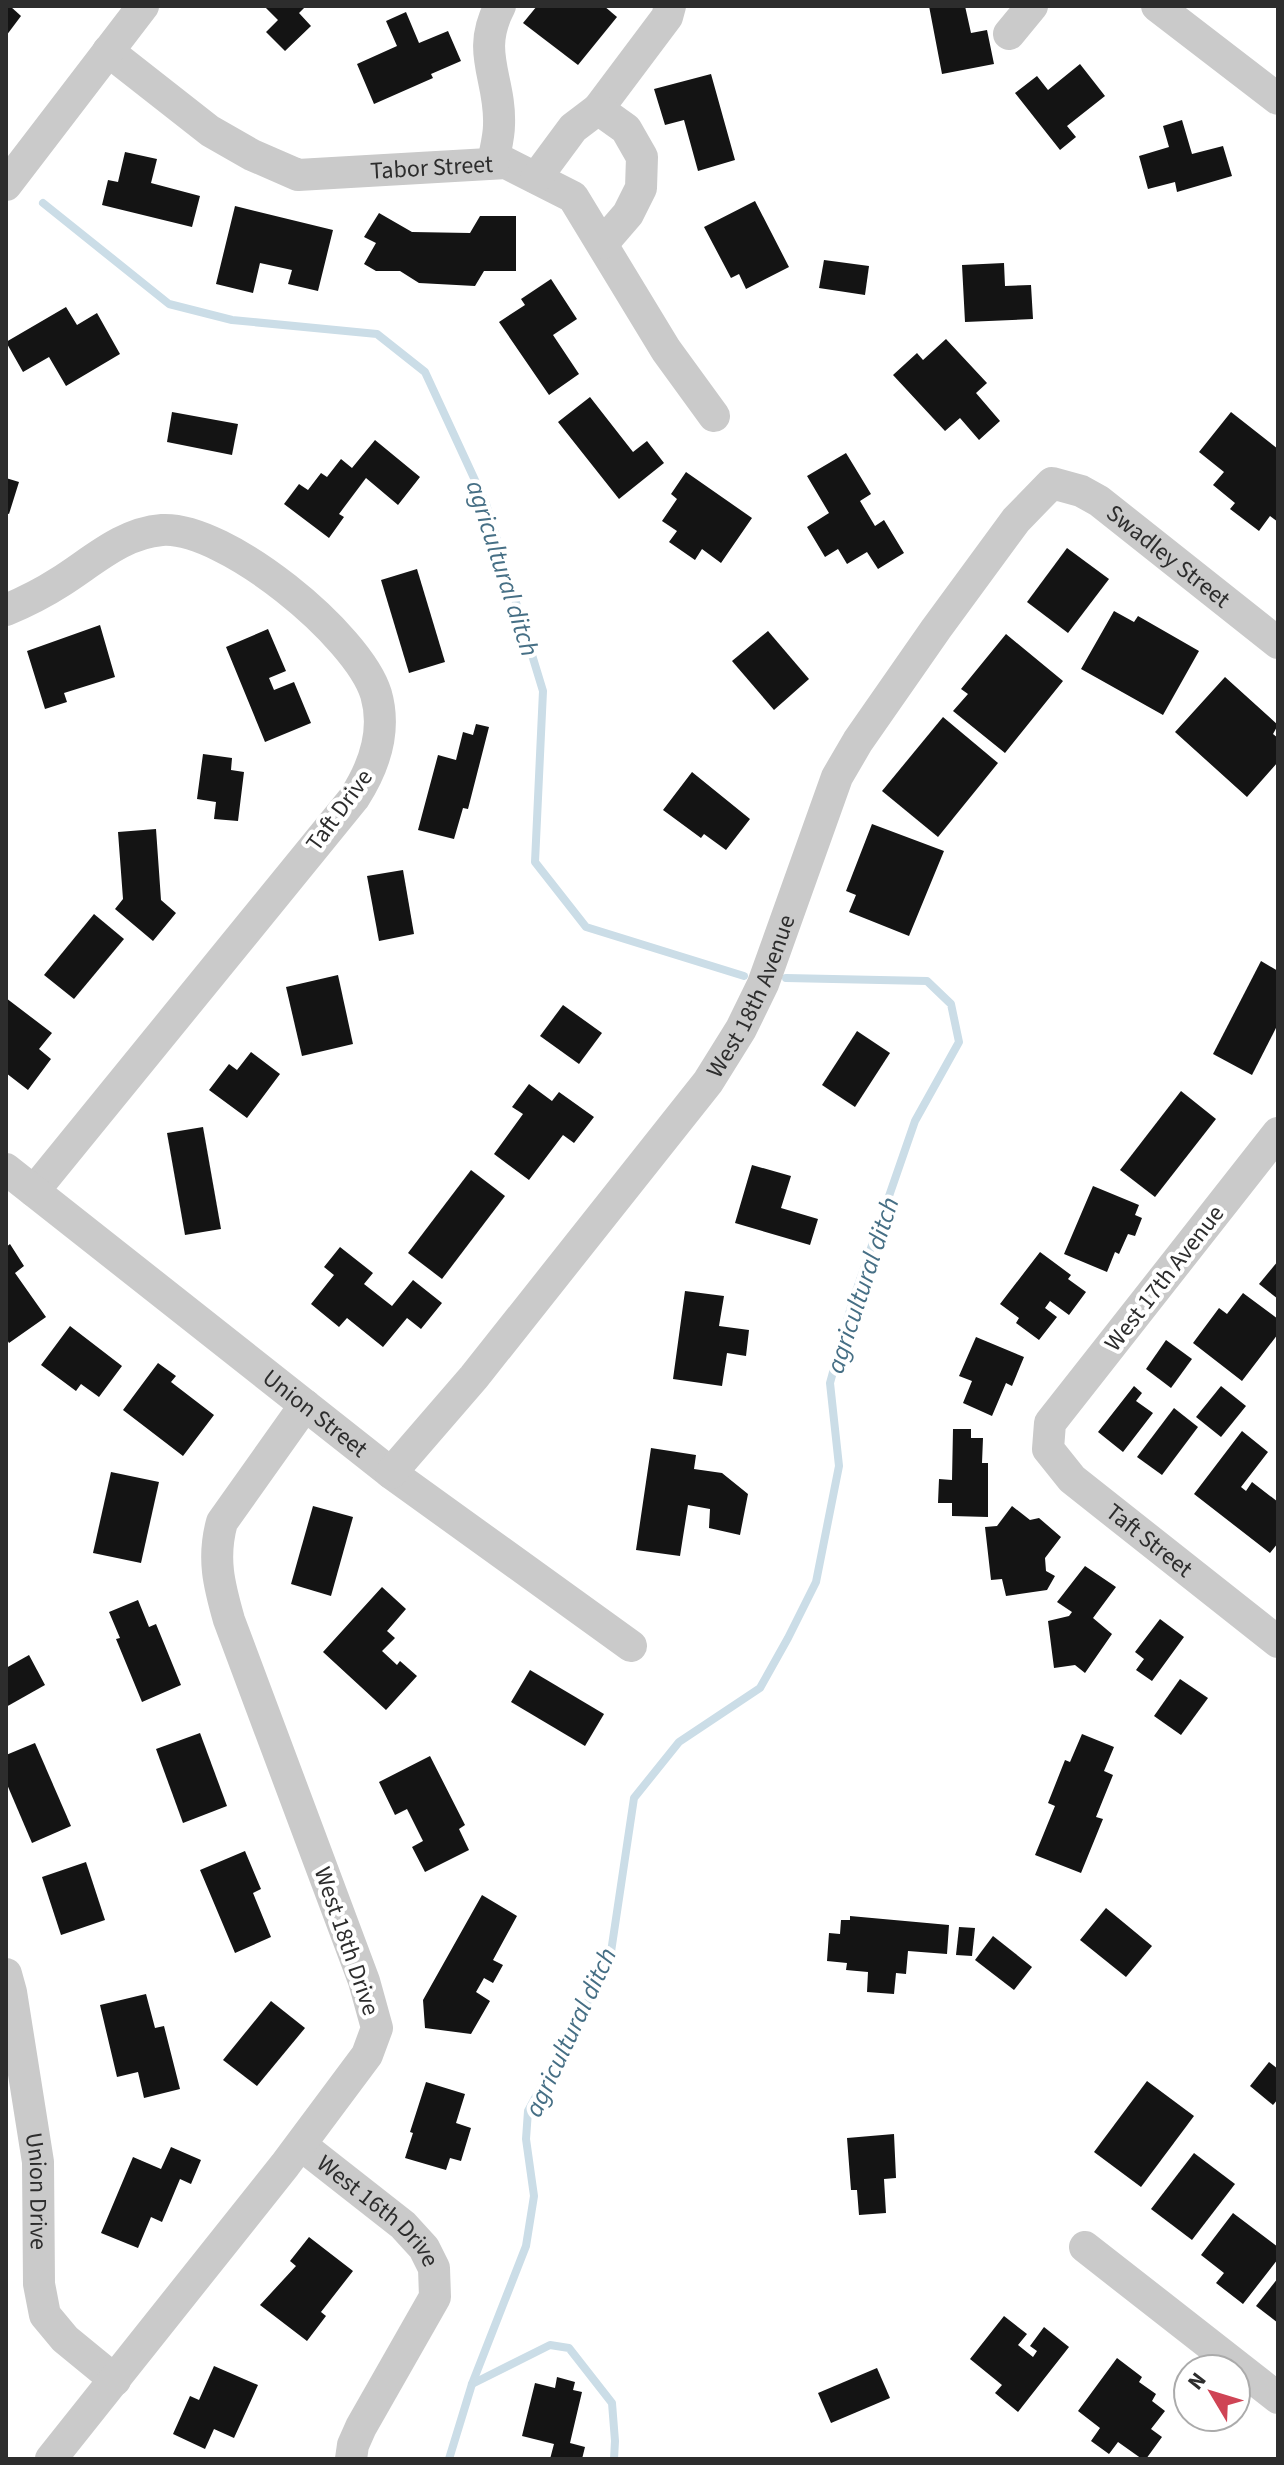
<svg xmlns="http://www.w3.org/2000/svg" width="1284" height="2465" font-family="'Source Sans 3',sans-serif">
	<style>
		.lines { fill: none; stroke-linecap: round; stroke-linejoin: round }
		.stream { stroke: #cbdde7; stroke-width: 8 }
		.building { fill: #141414 }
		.minor { stroke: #cacaca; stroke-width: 32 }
		.labels { text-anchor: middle; stroke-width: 8; stroke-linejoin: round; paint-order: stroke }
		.street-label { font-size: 24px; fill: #2d2d2d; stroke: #fff }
		.water-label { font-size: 26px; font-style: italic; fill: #466f85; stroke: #fff }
	</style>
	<rect width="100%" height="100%" fill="#fff"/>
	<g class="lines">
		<g class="stream">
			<polyline points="43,203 169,304 232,320 377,334 425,372 486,504 543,691 535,862 586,927 744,976"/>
			<polyline points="472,2384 550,2345 569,2348 612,2403 615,2441 614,2459"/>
			<polyline points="449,2459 472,2384 526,2246 534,2196 526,2139 528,2111 599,1981 611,1952 634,1798 679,1742 760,1688 788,1638 816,1582 839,1466 830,1383 852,1303 915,1121 959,1042 951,1004 927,981 786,978"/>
		</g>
	</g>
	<g class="building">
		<polygon points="6,6 10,6 21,16 6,36"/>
		<polygon points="264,6 306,6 299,13 311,26 285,51 266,32 278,20"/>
		<polygon points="537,6 604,6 617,17 578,65 523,23"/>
		<polygon points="929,6 965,6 971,33 987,30 994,64 942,74"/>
		<polygon points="406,12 419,43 448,31 461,61 431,74 433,78 374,104 357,64 397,46 386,21"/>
		<polygon points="1080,64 1105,96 1067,126 1076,137 1060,150 1015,93 1037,76 1048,90"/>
		<polygon points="711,74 735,160 698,171 684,120 665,125 654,89"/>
		<polygon points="1182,120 1192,154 1223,146 1232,176 1177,192 1175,182 1148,189 1139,156 1169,147 1163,126"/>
		<polygon points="125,152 157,159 151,183 200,196 192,227 102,205 108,180 118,182"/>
		<polygon points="755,201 789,267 746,289 739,274 731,278 704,227"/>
		<polygon points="235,206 333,230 318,291 288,284 292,270 260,263 253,293 216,284"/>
		<polygon points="379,213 412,232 470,233 480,216 516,216 516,271 484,271 475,286 419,283 400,271 376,271 364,264 376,243 364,237"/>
		<polygon points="824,260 869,266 865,295 819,288"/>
		<polygon points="1004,263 1005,286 1031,285 1033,319 965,322 962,265"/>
		<polygon points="551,279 577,319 553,335 579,374 549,395 499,322 525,305 521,299"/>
		<polygon points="66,307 77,325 97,313 120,354 66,386 49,357 23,372 6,342"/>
		<polygon points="946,339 987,383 976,393 1000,421 979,440 960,418 945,431 893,375 917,353 923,360"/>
		<polygon points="590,397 633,452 647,441 664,463 619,499 558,422"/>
		<polygon points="172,412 238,424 232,455 167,442"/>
		<polygon points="1231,412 1278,449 1278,522 1270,516 1259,531 1230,509 1235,503 1213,485 1224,472 1199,452"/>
		<polygon points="375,440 420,477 398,505 366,478 339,514 344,517 329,538 284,504 299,484 308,490 321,473 327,477 341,459 352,468"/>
		<polygon points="846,453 871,494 860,501 875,526 884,520 904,553 878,569 867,552 847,564 838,549 825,557 807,527 829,513 807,476"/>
		<polygon points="686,472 752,518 721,563 702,549 695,560 669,542 677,531 662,521 677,499 671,494"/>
		<polygon points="6,478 19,482 9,514 6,513"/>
		<polygon points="1067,548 1109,579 1068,633 1027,602"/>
		<polygon points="417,569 445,662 409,673 381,580"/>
		<polygon points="1114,611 1134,622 1138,616 1199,651 1163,715 1081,669"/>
		<polygon points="100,625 115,677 64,693 67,702 45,709 27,651"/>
		<polygon points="268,629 286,671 269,678 274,690 294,682 311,723 265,742 226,647"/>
		<polygon points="768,631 809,679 774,710 732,661"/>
		<polygon points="1006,634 1063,681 1005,753 953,711 968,694 961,689"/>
		<polygon points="1225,677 1278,725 1273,734 1278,738 1278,762 1247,797 1175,732"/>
		<polygon points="943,717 998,763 938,837 882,791"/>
		<polygon points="476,724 489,727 468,809 463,808 454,839 418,830 438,755 456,760 463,732 473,735"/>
		<polygon points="203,754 232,758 231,770 244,772 238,821 214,819 216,802 197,799"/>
		<polygon points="692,772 750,819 726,850 704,834 701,838 663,810"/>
		<polygon points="872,824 944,851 909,936 849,912 856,895 846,891"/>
		<polygon points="156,829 161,900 176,913 153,941 115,909 123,899 118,832"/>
		<polygon points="403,870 414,934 379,941 367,876"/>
		<polygon points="94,914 124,939 74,999 44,975"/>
		<polygon points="1261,961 1278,971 1278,1024 1252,1075 1213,1054"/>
		<polygon points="338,975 353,1044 302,1056 286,987"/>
		<polygon points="6,998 52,1033 39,1049 51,1059 28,1090 6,1073"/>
		<polygon points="563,1005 602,1033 579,1064 540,1036"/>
		<polygon points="857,1031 890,1053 855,1107 822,1085"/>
		<polygon points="251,1052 280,1074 247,1118 209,1090 229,1064 237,1070"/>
		<polygon points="529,1084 552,1101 559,1092 594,1117 574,1143 563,1135 529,1180 494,1154 523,1114 512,1107"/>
		<polygon points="1181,1091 1216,1119 1155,1197 1120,1170"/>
		<polygon points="203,1127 221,1229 185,1235 167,1133"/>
		<polygon points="752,1165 791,1176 781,1208 818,1219 810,1245 735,1223"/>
		<polygon points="471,1170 505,1196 442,1279 408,1253"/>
		<polygon points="1093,1186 1139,1205 1135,1215 1142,1218 1135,1236 1128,1234 1119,1254 1115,1252 1107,1272 1064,1254"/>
		<polygon points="10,1244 24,1266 15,1273 46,1317 9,1343 6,1338 6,1247"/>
		<polygon points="340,1247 373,1273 364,1284 392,1306 413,1280 442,1303 421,1329 407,1318 383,1347 347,1318 339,1327 311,1304 334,1275 324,1267"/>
		<polygon points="1040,1252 1071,1275 1068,1279 1086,1292 1069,1315 1050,1301 1045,1308 1057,1317 1039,1340 1016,1323 1019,1318 1000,1304"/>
		<polygon points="1278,1261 1278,1299 1259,1284"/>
		<polygon points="685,1291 724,1296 719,1326 749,1330 746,1356 727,1353 722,1386 673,1379"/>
		<polygon points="1243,1293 1278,1319 1278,1334 1242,1381 1193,1343 1219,1308 1227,1314"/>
		<polygon points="70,1326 122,1366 99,1397 81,1384 76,1391 41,1365"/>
		<polygon points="976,1337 1024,1357 1012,1386 1006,1383 992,1416 963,1403 972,1381 959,1376"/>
		<polygon points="1166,1340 1192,1359 1171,1388 1146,1369"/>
		<polygon points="158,1363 176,1376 171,1382 214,1415 183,1456 123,1410"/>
		<polygon points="1134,1386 1142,1393 1136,1401 1153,1413 1123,1452 1098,1432"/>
		<polygon points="1221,1386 1246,1406 1221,1437 1196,1417"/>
		<polygon points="1174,1408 1198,1427 1162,1475 1137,1457"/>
		<polygon points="953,1429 971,1429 971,1438 983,1438 982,1463 988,1463 988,1517 952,1516 952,1503 938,1503 939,1479 952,1480"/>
		<polygon points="1242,1431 1268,1452 1241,1487 1246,1491 1252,1482 1278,1502 1278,1543 1270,1553 1194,1494"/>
		<polygon points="651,1448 696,1455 694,1469 722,1473 748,1494 740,1535 709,1528 710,1509 688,1505 680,1556 636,1550"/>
		<polygon points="111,1472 159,1482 141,1563 93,1553"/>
		<polygon points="313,1506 353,1517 331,1596 291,1584"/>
		<polygon points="1012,1506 1030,1520 1039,1518 1061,1537 1045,1558 1046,1571 1055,1576 1047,1590 1006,1596 1002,1579 991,1580 985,1527 997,1526"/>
		<polygon points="1085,1566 1116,1587 1093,1618 1112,1634 1085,1673 1075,1665 1054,1668 1048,1621 1069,1616 1072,1612 1057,1602"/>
		<polygon points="382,1587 406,1609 387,1631 395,1638 382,1651 397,1665 400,1661 417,1676 386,1710 323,1652"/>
		<polygon points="138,1600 149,1627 156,1624 181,1685 142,1702 116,1639 120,1638 109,1612"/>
		<polygon points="1160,1619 1184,1637 1152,1681 1136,1670 1144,1659 1135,1652"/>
		<polygon points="29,1655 45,1685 6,1707 6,1668"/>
		<polygon points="530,1670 604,1714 585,1746 511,1702"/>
		<polygon points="1180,1679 1208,1698 1181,1735 1154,1716"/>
		<polygon points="200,1733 227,1806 183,1823 156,1749"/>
		<polygon points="1082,1734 1114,1747 1104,1771 1113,1775 1096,1817 1103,1819 1081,1873 1035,1855 1055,1806 1048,1803 1065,1760 1070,1762"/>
		<polygon points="35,1743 71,1826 32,1843 6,1782 6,1755"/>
		<polygon points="430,1756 465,1825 459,1829 469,1850 425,1872 412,1847 423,1841 407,1809 395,1815 379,1782"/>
		<polygon points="245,1851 261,1889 253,1893 271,1937 235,1953 200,1870"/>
		<polygon points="86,1862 105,1920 61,1935 42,1877"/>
		<polygon points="482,1895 517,1916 493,1960 503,1965 493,1983 484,1978 476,1992 490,2001 471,2034 425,2028 423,2000"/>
		<polygon points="1106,1908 1152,1946 1126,1977 1080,1940"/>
		<polygon points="850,1916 949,1925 947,1954 908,1951 906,1974 896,1973 894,1994 867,1992 868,1972 846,1970 847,1963 827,1961 829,1933 840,1934 841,1920 850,1920"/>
		<polygon points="959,1927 975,1928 972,1956 956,1955"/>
		<polygon points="993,1936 1032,1967 1014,1990 975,1960"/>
		<polygon points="146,1994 155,2028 164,2026 180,2089 144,2098 138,2072 117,2077 100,2005"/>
		<polygon points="271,2001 305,2028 257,2086 223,2060"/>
		<polygon points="1269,2062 1278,2069 1278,2099 1273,2105 1250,2086"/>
		<polygon points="1147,2081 1194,2116 1141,2187 1094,2152"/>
		<polygon points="426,2082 465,2094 456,2123 471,2128 461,2161 450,2158 446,2170 405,2158 413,2133 410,2132"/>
		<polygon points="894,2134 896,2178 884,2179 886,2213 859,2215 857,2190 851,2190 847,2138"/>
		<polygon points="171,2147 201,2160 191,2184 180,2179 162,2222 151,2217 138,2248 101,2233 133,2157 161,2169"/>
		<polygon points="1194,2153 1235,2184 1192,2240 1151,2209"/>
		<polygon points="1233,2213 1278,2247 1278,2259 1243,2304 1216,2283 1224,2273 1201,2255"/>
		<polygon points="309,2237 353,2271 321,2312 326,2316 307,2341 260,2305 296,2266 290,2261"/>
		<polygon points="1278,2278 1278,2323 1256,2306"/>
		<polygon points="1004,2316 1027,2334 1018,2345 1033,2357 1037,2351 1030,2346 1044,2327 1069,2347 1018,2412 995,2393 1002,2385 970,2359"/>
		<polygon points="1117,2358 1142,2377 1139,2382 1156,2394 1152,2401 1165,2411 1151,2429 1162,2437 1146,2459 1142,2459 1118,2442 1109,2454 1091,2441 1100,2428 1078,2411"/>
		<polygon points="214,2366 258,2385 234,2438 214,2429 205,2449 173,2434 190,2396 199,2400"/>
		<polygon points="877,2368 890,2398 831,2423 818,2393"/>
		<polygon points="557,2377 575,2382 573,2390 582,2392 570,2443 585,2447 582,2459 550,2459 554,2444 522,2436 535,2383 555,2388"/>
	</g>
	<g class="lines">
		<g class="minor">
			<polyline points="1157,6 1278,99"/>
			<polyline points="1009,34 1032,6"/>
			<path id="s1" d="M108,51L210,131L252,155L298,175L506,163L573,197L666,350L714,416"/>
			<polyline points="598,109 667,17 670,6"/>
			<path d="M493,163C495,151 499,137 499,125C501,78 475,53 500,6"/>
			<polyline points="536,178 573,128 598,109 626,129 642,157 641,188 628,214 603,243"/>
			<polyline points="6,185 143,6"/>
			<path d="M6,610C25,602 43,593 60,582C92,562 122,533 162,530C225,526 358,635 376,694C387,732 374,767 354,798L34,1191"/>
			<path id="s2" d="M1278,1133L1050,1423L1048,1449L1072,1479L1278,1642"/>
			<path id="s3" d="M6,1169L391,1473L631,1646"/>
			<path id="s4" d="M391,1473L474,1377L708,1082L741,1029L763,984L837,777L858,741L936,629L1016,520L1052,483L1081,491L1099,501L1278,643"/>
			<path id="s5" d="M6,1974L11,1992L38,2162L39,2284L45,2315L65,2339L115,2380"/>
			<path id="s6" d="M301,2145L403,2225L424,2248L434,2268L435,2297L361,2427L353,2445L351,2459"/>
			<polyline points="1085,2247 1278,2398"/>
			<path d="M51,2459L285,2165L367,2055L377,2028L364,1981L229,1620C219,1585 212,1558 222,1522L305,1405"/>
		</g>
	</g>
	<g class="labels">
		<g class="street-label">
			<text dy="8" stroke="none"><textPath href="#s1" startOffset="362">Tabor Street</textPath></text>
			<text dy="8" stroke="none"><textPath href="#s4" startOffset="1340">Swadley Street</textPath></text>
			<text transform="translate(339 810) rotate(-54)" y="8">Taft Drive</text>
			<text dy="8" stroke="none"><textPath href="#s4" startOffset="600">West 18th Avenue</textPath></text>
			<text transform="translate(1164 1278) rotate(-52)" y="8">West 17th Avenue</text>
			<text dy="8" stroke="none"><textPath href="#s3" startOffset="394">Union Street</textPath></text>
			<text dy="8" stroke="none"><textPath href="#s2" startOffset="532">Taft Street</textPath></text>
			<text transform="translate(347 1941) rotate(71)" y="8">West 18th Drive</text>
			<text dy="8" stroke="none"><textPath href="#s5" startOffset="220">Union Drive</textPath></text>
			<text dy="8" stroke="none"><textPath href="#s6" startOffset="102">West 16th Drive</textPath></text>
		</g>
		<g class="water-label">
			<text transform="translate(503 568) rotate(72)" y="9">agricultural ditch</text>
			<text transform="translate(862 1285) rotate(-72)" y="9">agricultural ditch</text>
			<text transform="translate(570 2032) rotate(-65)" y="9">agricultural ditch</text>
		</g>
	</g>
	<rect width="1284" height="2465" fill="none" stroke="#2d2d2d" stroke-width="16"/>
	<g transform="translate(1212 2393) rotate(308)"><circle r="38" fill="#ffffff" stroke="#ababab" stroke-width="2"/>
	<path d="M0-6L14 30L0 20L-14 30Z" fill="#cf4455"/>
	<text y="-12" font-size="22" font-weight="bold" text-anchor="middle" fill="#2d2d2d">N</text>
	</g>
</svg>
